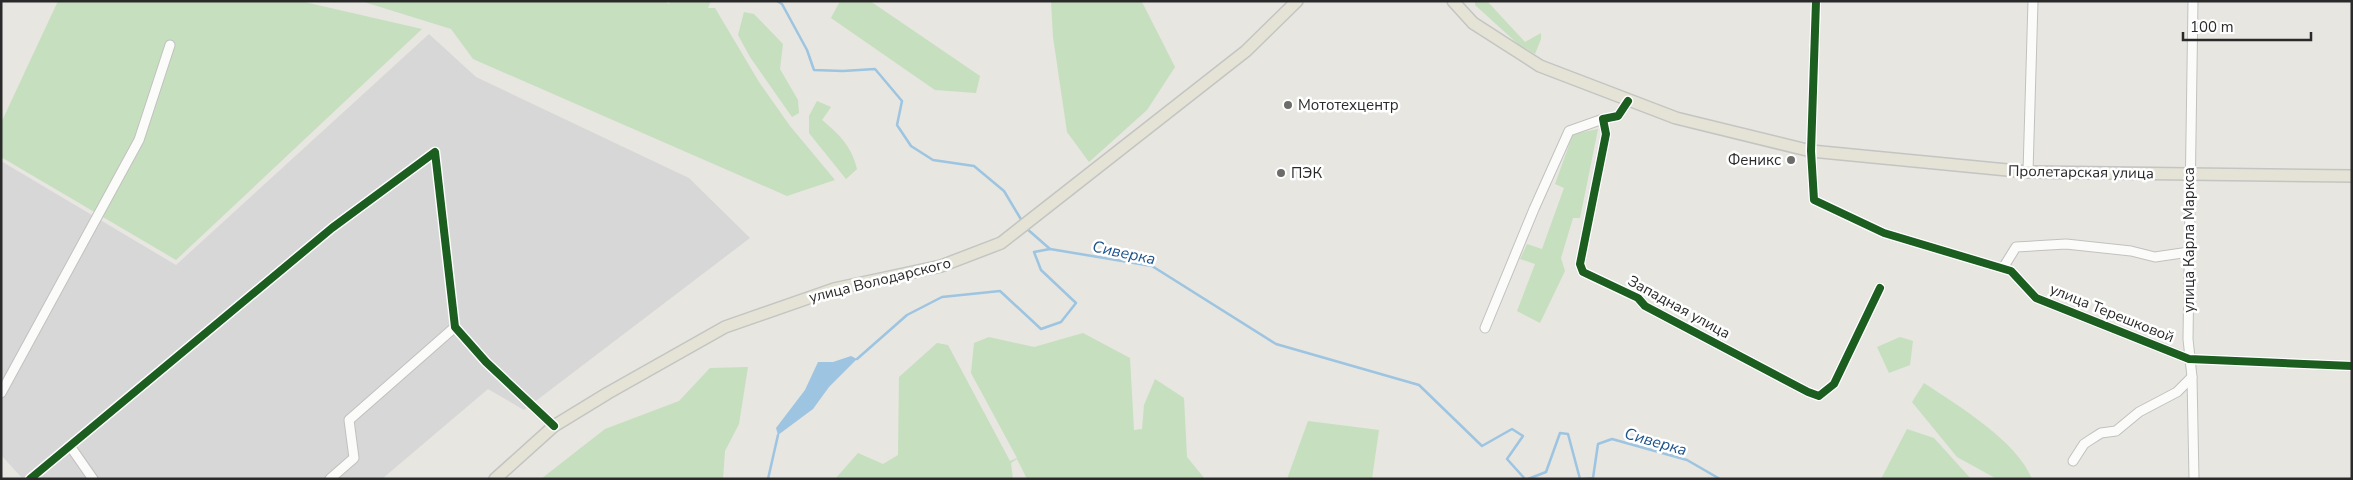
<svg xmlns="http://www.w3.org/2000/svg" width="2353" height="480" font-family="'Nunito Sans',sans-serif">
	<style>
		.industrial { fill: #d8d7d8 }
		.green { fill: #c6dfbe }
		.water { fill: #9dc4e0 }
		.lines { fill: none; stroke-linecap: round; stroke-linejoin: round }
		.stream { stroke: #9dc4e0; stroke-width: 2.5 }
		.minor-casing { stroke: #c2c1c0; stroke-width: 11 }
		.major-casing { stroke: #c4c4c2; stroke-width: 14 }
		.minor { stroke: #fbfbfa; stroke-width: 9 }
		.major { stroke: #e4e3d6; stroke-width: 11 }
		.cycleway-casing { stroke: #fff; stroke-width: 11 }
		.cycleway { stroke: #1b5e20; stroke-width: 8 }
		.poi-dot { fill: #6c6c6a; stroke: #fff; stroke-width: 2 }
		.labels { text-anchor: middle; stroke-width: 5; stroke-linejoin: round; paint-order: stroke }
		.poi-label { font-size: 15px; fill: #2a2a2a; stroke: #fff; text-anchor: start }
		.street-label { font-size: 15px; fill: #2a2a2a; stroke: #fff }
		.water-label { font-size: 16px; font-style: italic; fill: #1d538b; stroke: #fff }
	</style>
	<rect width="100%" height="100%" fill="#e7e6e1"/>
	<polygon class="industrial" points="429,34 476,77 689,178 750,238 524,410 488,389 382,479 23,479 1,455 1,161 176,265"/>
	<g class="green">
		<polygon points="58,1 300,1 422,29 176,260 1,157 1,123"/>
		<polygon points="361,1 664,1 669,4 670,1 711,1 708,8 715,8 759,82 790,126 835,180 787,196 473,59 451,29"/>
		<polygon points="840,1 870,1 980,76 976,93 935,90 831,18"/>
		<polygon points="1051,1 1142,2 1175,67 1147,110 1089,162 1067,132 1053,37"/>
		<polygon points="1475,1 1487,1 1525,42 1541,33 1541,39 1535,54 1518,44 1475,5"/>
		<polygon points="744,12 754,14 783,44 780,69 798,100 799,113 792,117 750,57 738,35"/>
		<path d="M817,101L831,107L822,120C839,134 852,147 857,169L846,179L809,133V116Z"/>
		<polygon points="1598,129 1580,218 1573,218 1561,258 1565,271 1540,323 1517,311 1535,264 1520,259 1527,244 1542,249 1564,188 1555,184 1573,134"/>
		<polygon points="1083,333 1130,358 1134,430 1142,429 1144,405 1155,379 1184,398 1187,457 1205,479 1027,479 1017,459 1011,463 1013,479 835,479 858,453 883,464 898,455 899,377 937,343 948,345 1010,461 1017,458 971,373 974,343 989,337 1034,347"/>
		<polygon points="1900,337 1913,341 1910,365 1889,373 1877,347"/>
		<polygon points="748,367 739,424 725,451 723,479 541,479 605,429 679,401 710,368"/>
		<path d="M1924,383C1957,405 2017,441 2032,479H1997L1957,457L1912,402Z"/>
		<polygon points="1308,421 1379,430 1372,479 1287,479"/>
		<polygon points="1907,429 1934,438 1971,479 1881,479"/>
	</g>
	<polygon class="water" points="851,356 857,359 829,387 813,409 778,435 776,428 805,390 818,362 833,362"/>
	<g class="lines">
		<g class="stream">
			<polyline points="777,1 782,4 807,50 814,70 843,71 875,69 902,101 897,125 911,146 933,160 974,166 1004,191 1022,221"/>
			<polyline points="1026,228 1050,249 1152,266 1276,344 1419,385 1482,446 1512,429 1523,436 1507,459 1525,479"/>
			<polyline points="857,359 907,315 942,297 1000,291 1041,329 1061,322 1076,303 1041,270 1034,252 1050,249"/>
			<polyline points="768,479 778,435"/>
			<polyline points="1528,479 1546,472 1560,433 1568,434 1580,479"/>
			<polyline points="1582,479 1593,478 1598,444 1612,439 1687,460 1720,479"/>
		</g>
		<defs>
			<g id="minor">
				<polyline points="1816,1 1811,151 1814,200 1884,233 2011,271 2036,298 2189,359 2352,366"/>
				<polyline points="2193,1 2188,339 2192,377 2194,479"/>
				<polyline points="1628,101 1618,116 1603,119 1606,134 1580,264 1583,272 1638,298 1645,306 1808,392 1819,396 1834,384 1880,288"/>
				<polyline points="2028,172 2033,1"/>
				<polyline points="2003,268 2016,247 2066,244 2131,251 2155,257 2189,252"/>
				<polyline points="1485,328 1534,209 1569,131 1603,119"/>
				<polyline points="1,393 139,140 170,45"/>
				<polyline points="70,446 93,479"/>
				<polyline points="2073,461 2084,444 2090,440 2101,433 2116,431 2139,412 2177,392 2192,377"/>
				<polyline points="30,479 332,228 435,152 455,327 486,362 554,426"/>
				<polyline points="330,479 354,458 349,420 455,327"/>
			</g>
			<g id="major">
				<polyline points="1453,1 1473,23 1540,66 1676,118 1811,151 2028,172 2352,176"/>
				<polyline points="495,479 554,426 608,393 725,327 834,289 941,266 1001,243 1246,51 1297,1"/>
			</g>
		</defs>
		<use href="#minor" class="minor-casing"/>
		<use href="#major" class="major-casing"/>
		<use href="#minor" class="minor"/>
		<use href="#major" class="major"/>
		<defs>
			<g id="cycleway">
				<polyline points="1816,1 1811,151 1814,200 1884,233 2011,271 2036,298 2189,359 2352,366"/>
				<polyline points="1628,101 1618,116 1603,119 1606,134 1580,264 1583,272 1638,298 1645,306 1808,392 1819,396 1834,384 1880,288"/>
				<polyline points="30,479 332,228 435,152 455,327 486,362 554,426"/>
			</g>
		</defs>
		<use href="#cycleway" class="cycleway-casing"/>
		<use href="#cycleway" class="cycleway"/>
	</g>
	<g class="poi-dot">
		<circle cx="1288" cy="105" r="5"/>
		<circle cx="1791" cy="160" r="5"/>
		<circle cx="1281" cy="173" r="5"/>
	</g>
	<g class="labels">
		<g class="poi-label">
			<text x="1298" y="110">Мототехцентр</text>
			<text x="1781" y="165" text-anchor="end">Феникс</text>
			<text x="1291" y="178">ПЭК</text>
		</g>
		<g class="street-label">
			<text transform="translate(2081 172) rotate(1)" y="5">Пролетарская улица</text>
			<text transform="translate(2189 240) rotate(-90)" y="5">улица Карла Маркса</text>
			<text transform="translate(880 280) rotate(-14)" y="5">улица Володарского</text>
			<text transform="translate(1679 307) rotate(29)" y="5">Западная улица</text>
			<text transform="translate(2112 313) rotate(22)" y="5">улица Терешковой</text>
		</g>
		<g class="water-label">
			<text transform="translate(1124 252) rotate(12)" y="6">Сиверка</text>
			<text transform="translate(1656 441) rotate(16)" y="6">Сиверка</text>
		</g>
	</g>
	<rect width="2353" height="480" fill="none" stroke="#2a2a2a" stroke-width="5"/>
	<path d="M2183 32v8h128v-8" fill="none" stroke="#2a2a2a" stroke-width="2.5"/>
	<text x="2190" y="32" font-size="15" fill="#2a2a2a" stroke="#ffffff" stroke-width="4" paint-order="stroke">100 m</text>
</svg>
